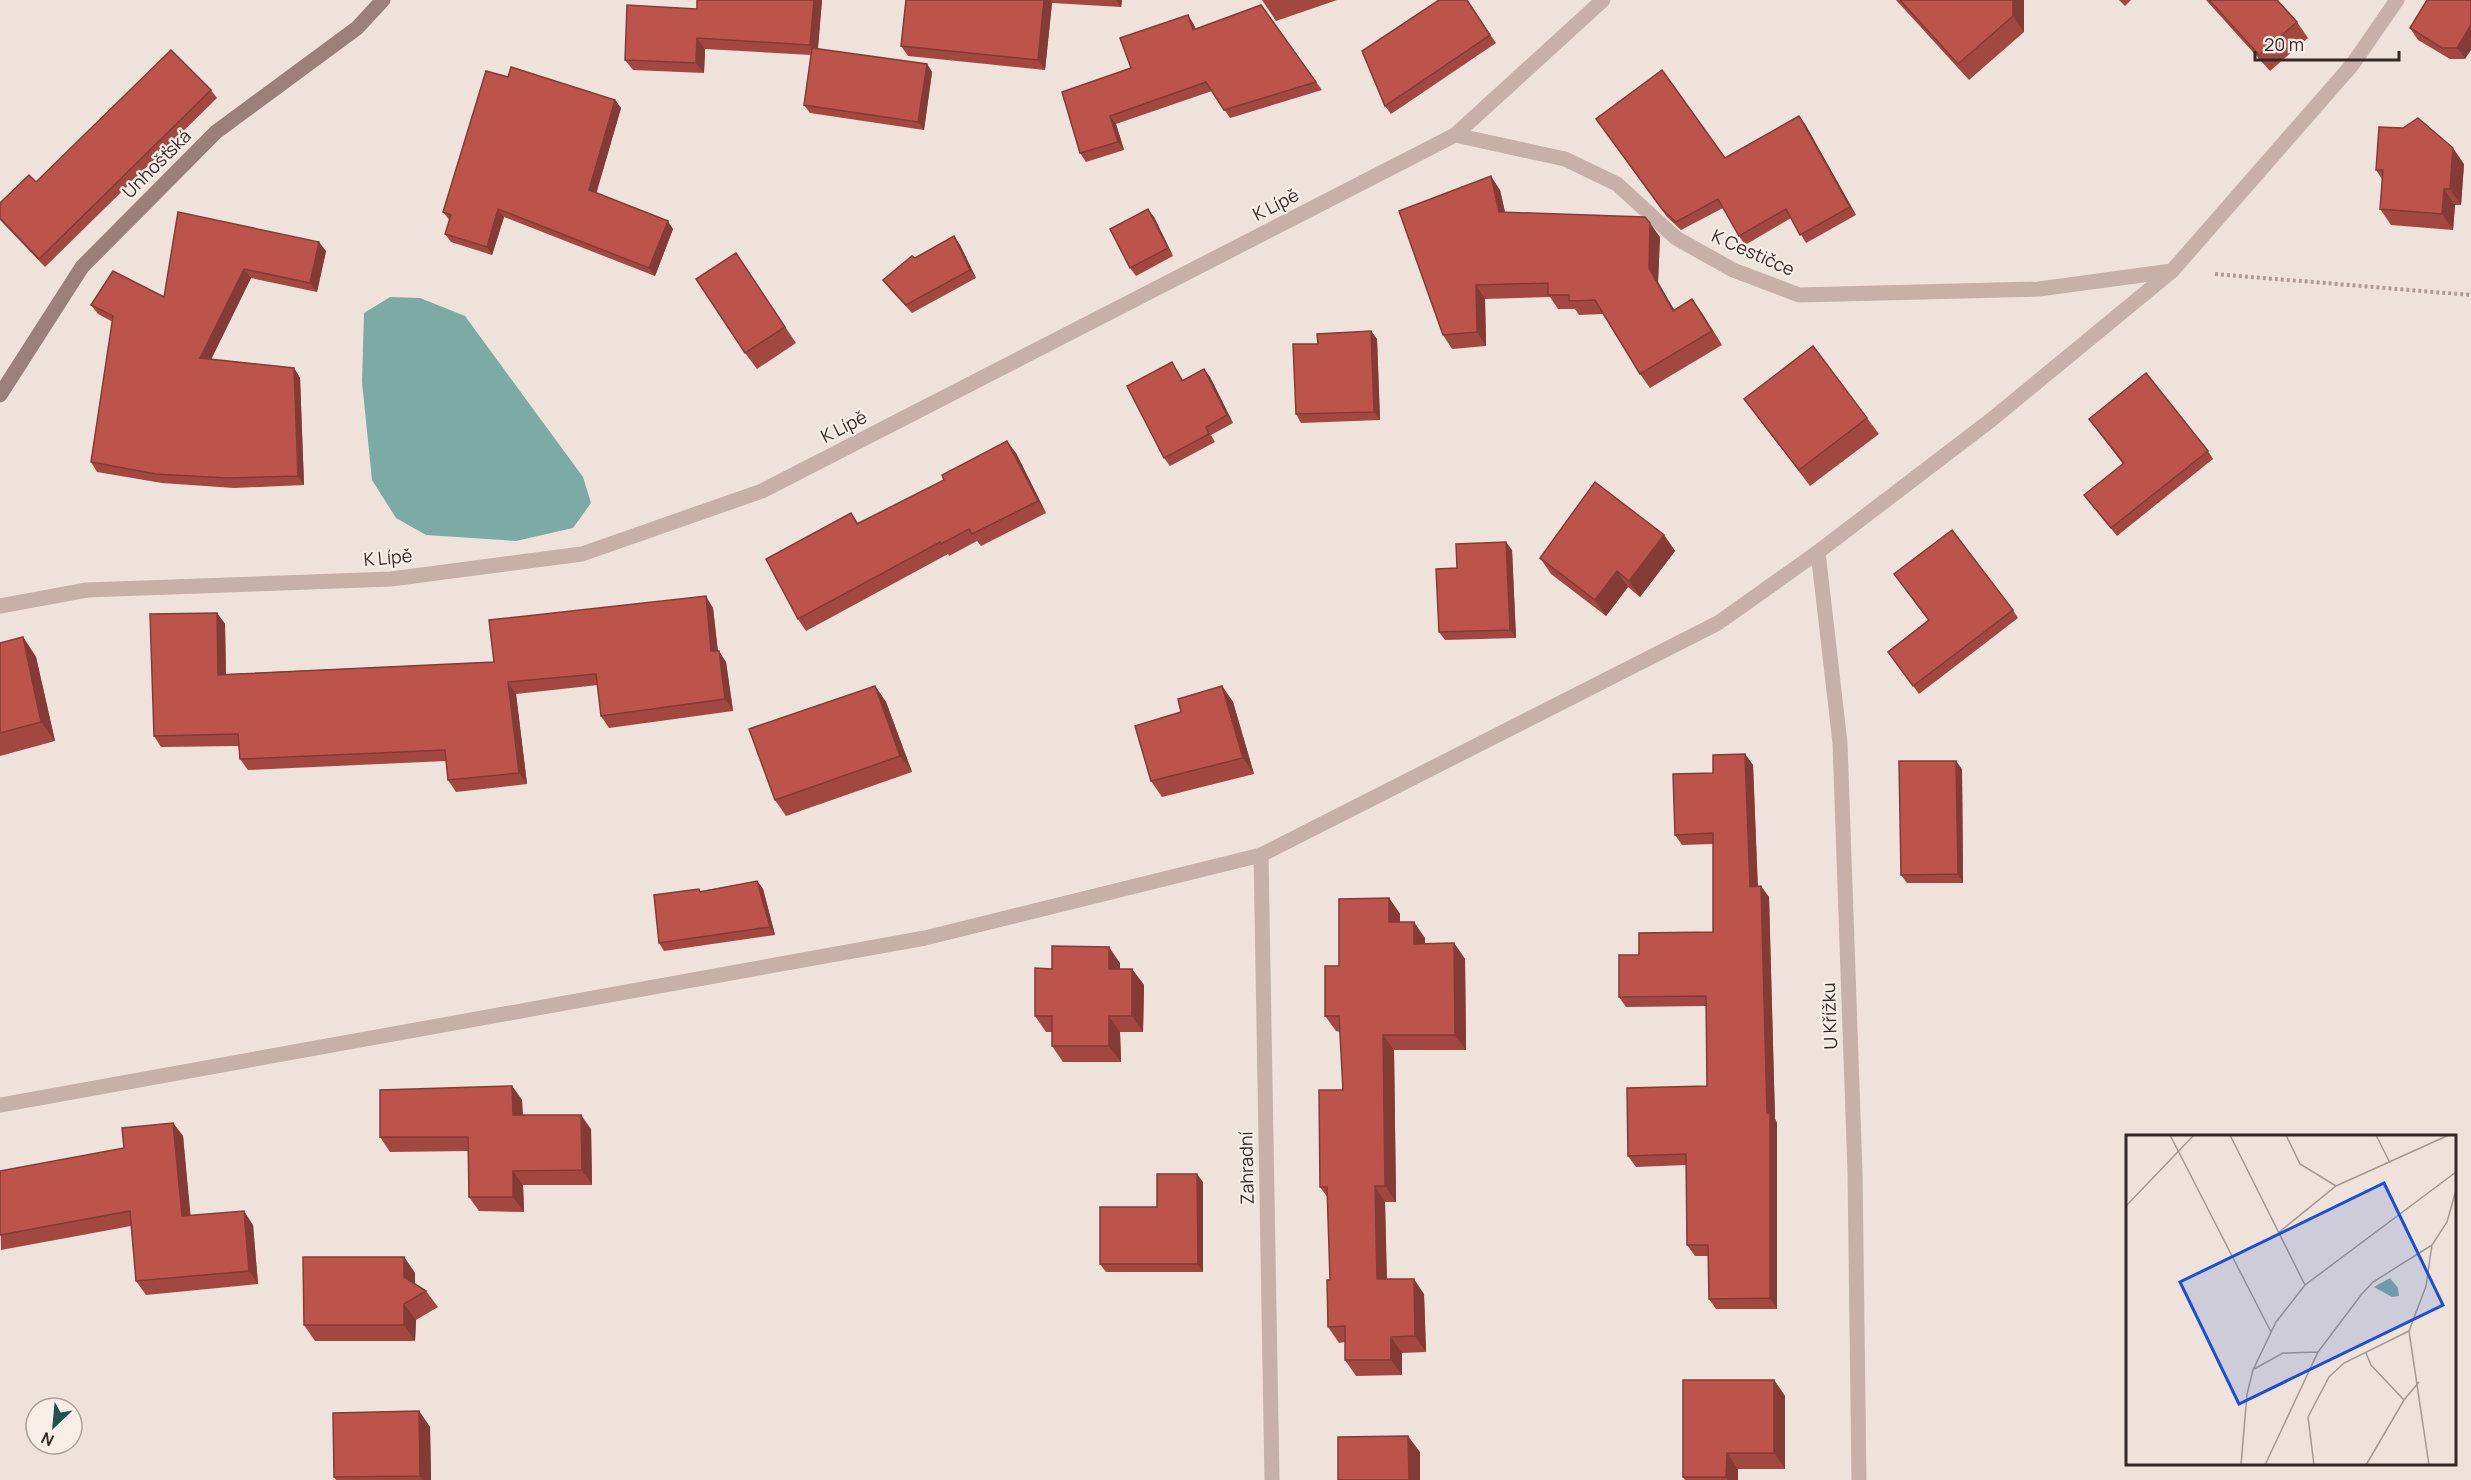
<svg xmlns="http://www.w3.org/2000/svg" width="2471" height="1480" font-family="Manrope,sans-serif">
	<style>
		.water { fill: #7caaa4 }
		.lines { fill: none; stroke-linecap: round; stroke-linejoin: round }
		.path { stroke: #b29a92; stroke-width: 4; stroke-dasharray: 3 3; stroke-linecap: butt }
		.street { stroke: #c6b0a8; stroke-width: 15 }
		.secondary { stroke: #9a8079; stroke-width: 15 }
		.wall { fill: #a34841 }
		.shaded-wall { fill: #843b35 }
		.building { fill: #bd544c; stroke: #843b35; stroke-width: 1.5 }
		.labels { text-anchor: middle; stroke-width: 4.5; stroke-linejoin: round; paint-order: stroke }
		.street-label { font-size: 18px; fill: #342927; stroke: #f8ede7 }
		.inset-road { fill: none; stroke: #a49893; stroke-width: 1.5 }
		.view { fill: #1d4ed8; fill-opacity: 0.15; stroke: #1d4ed8; stroke-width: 3 }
		.inset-edge { fill: none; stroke: #342927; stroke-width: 3 }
	</style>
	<rect width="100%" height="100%" fill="#efe2db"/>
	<polygon class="water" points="390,297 420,298 465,316 583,477 591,503 573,528 516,541 426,535 396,518 372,480 362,382 364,313"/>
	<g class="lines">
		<polyline class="path" points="2215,274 2471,295"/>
		<g class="street">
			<polyline points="1455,135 1565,159 1617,184 1676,238 1733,270 1799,295 2039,289 2172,271"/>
			<polyline points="1818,552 1840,743 1855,1172 1859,1480"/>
			<polyline points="0,606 87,590 391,579 582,554 762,491 1455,135 1603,0"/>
			<polyline points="1261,855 1272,1480"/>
			<polyline points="0,1105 925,938 1261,855 1718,623 1818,552 1991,420 2172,271 2352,65 2397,0"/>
		</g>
		<polyline class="secondary" points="0,395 82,267 216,132 357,28 383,0"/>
	</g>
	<g class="wall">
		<polygon points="697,0 822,0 818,49 927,64 932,72 924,130 810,113 804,105 811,55 705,49 704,73 633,70 625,60 697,9"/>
		<polygon points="906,0 1122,0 1121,7 1052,3 1045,70 908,56 901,46"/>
		<polygon points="1262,0 1337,0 1276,21"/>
		<polygon points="1467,0 1496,43 1391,114 1385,106"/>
		<polygon points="1896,0 2024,0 2024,32 1969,80"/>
		<polygon points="2119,0 2131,0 2125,6"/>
		<polygon points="2206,0 2277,0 2297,22 2308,38 2270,71"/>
		<polygon points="2427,0 2465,59 2450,59 2418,40 2410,28"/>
		<polygon points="1261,5 1322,90 1230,118 1212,91 1116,124 1124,150 1086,162 1080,153 1131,68 1193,23 1196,29"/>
		<polygon points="508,77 615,100 621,108 596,193 673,229 655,276 504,217 492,255 451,242 445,234 450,221 443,212"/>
		<polygon points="211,90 217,98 45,267 0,220 0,203 36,182"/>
		<polygon points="1799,116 1805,124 1856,215 1806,243 1791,218 1745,245 1739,236 1723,208 1681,230 1667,217 1596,119 1725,158"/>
		<polygon points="2464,164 2461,205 2455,205 2453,230 2391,225 2380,209 2382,179 2376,170"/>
		<polygon points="1500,190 1505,212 1660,237 1658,282 1674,310 1692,299 1722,345 1650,388 1640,374 1603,314 1579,315 1575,309 1558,309 1550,297 1485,299 1486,346 1452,349 1443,335"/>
		<polygon points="178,212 326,251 317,292 251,278 211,359 294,368 300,378 304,485 234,488 162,483 97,472 91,462 113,322 98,314 91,305 164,297"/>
		<polygon points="1154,217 1173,256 1136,276 1130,268"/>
		<polygon points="954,236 960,245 976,278 912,313 889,288 883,280 915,258"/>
		<polygon points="736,253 796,343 757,369 745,353"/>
		<polygon points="1371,331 1377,339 1380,420 1301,423 1296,414 1318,344"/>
		<polygon points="1204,369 1210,377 1233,423 1211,435 1215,442 1170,466 1164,458 1177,370 1183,380"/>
		<polygon points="1744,399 1867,418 1879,434 1810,486"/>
		<polygon points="2089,419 2208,451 2213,459 2117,536 2084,495 2123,464"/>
		<polygon points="1016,453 1046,513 981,546 977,541 949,556 948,554 806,631 798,619 851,513 858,523"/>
		<polygon points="1664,535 1675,551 1640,597 1628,587 1606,616 1551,574 1540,558"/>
		<polygon points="1512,550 1516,638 1445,640 1439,632"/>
		<polygon points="1894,574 2013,610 2018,618 1919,694 1888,652 1928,620"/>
		<polygon points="713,608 718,651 726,662 733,711 609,728 601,716 598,685 516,694 527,784 456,792 448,780 446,761 248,770 240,759 239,746 161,747 154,736 217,613 225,624 226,674 494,662"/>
		<polygon points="23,637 36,657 55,741 0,756 0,643"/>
		<polygon points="875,686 886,702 912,772 786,816 775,800"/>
		<polygon points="1222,686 1233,702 1254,774 1162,797 1151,781 1181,712"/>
		<polygon points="1745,754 1753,765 1758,887 1769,897 1775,1119 1777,1123 1777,1309 1716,1309 1709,1299 1709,1256 1695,1256 1687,1245 1686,1165 1636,1167 1628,1156 1707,1086 1706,1006 1626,1007 1619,997 1639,955 1713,932 1713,844 1682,845 1675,835 1713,773"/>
		<polygon points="1962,769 1963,883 1907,883 1901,875"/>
		<polygon points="757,881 763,889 775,935 664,951 659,943 701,891"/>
		<polygon points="1389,898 1400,914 1400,922 1425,938 1425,944 1454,943 1465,959 1466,1050 1394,1050 1396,1202 1385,1202 1387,1279 1424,1294 1426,1352 1402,1353 1402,1375 1356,1376 1345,1360 1345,1342 1339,1343 1328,1327 1330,1280 1328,1198 1320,1187 1343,1090 1340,1032 1336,1031 1325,1016 1339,966"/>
		<polygon points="1120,963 1120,969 1132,969 1144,985 1143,1032 1120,1032 1121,1062 1063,1062 1052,1046 1052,1032 1046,1032 1035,1016 1052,969"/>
		<polygon points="512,1086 522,1100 523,1115 591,1129 592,1185 523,1185 524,1212 479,1211 469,1197 468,1151 390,1152 380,1137"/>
		<polygon points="173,1123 183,1136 190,1216 253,1225 258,1284 146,1295 136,1281 131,1226 1,1250 0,1171 124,1148"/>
		<polygon points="1203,1182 1203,1272 1106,1272 1100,1264 1157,1207"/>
		<polygon points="404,1257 415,1273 415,1284 426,1291 438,1307 416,1320 415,1341 315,1341 304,1325"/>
		<polygon points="1774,1380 1785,1396 1785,1469 1738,1469 1738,1480 1685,1480 1683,1477"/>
		<polygon points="419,1411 430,1427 431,1480 336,1480 334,1477"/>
	</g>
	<g class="shaded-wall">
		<polygon points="814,0 822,0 817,56 810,45"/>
		<polygon points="1044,0 1050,0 1052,3 1045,70 1038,60"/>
		<polygon points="1116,0 1122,0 1121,7"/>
		<polygon points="2013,0 2024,0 2024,32 2013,16"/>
		<polygon points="1188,15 1193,23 1199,38 1193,30"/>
		<polygon points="2471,25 2471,50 2465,59 2457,48"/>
		<polygon points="697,38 705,49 704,73 696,63"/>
		<polygon points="927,64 932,72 924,130 918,122"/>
		<polygon points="615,100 621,108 595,198 589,190"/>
		<polygon points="1110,116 1116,124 1124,150 1118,142"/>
		<polygon points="1799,116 1805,124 1856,215 1850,207"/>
		<polygon points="2453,148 2464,164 2461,205 2450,189"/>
		<polygon points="1491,176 1500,190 1508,226 1499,212"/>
		<polygon points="2444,189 2455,205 2453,230 2442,214"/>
		<polygon points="498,209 504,217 492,255 487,247"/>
		<polygon points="1148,209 1154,217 1173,256 1168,248"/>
		<polygon points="668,221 673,229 655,276 649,268"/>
		<polygon points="1650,223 1660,237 1658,282 1683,325 1673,311 1649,268"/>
		<polygon points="954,236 960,245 976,278 970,270"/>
		<polygon points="319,242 326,251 317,292 310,283"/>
		<polygon points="244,269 251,278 207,368 200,358"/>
		<polygon points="1476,285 1485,299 1486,346 1477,332"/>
		<polygon points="1692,299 1702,313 1722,345 1712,331"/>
		<polygon points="1371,331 1377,339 1380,420 1374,412"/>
		<polygon points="294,368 300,378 304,485 298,476"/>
		<polygon points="1204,369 1210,377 1233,423 1227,415"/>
		<polygon points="1007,441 1016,453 1046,513 1038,501"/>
		<polygon points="1664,535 1675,551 1640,597 1629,581"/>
		<polygon points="1506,542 1512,550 1516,638 1510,630"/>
		<polygon points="1617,571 1628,587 1606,616 1595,600"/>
		<polygon points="706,596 713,608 719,663 711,651"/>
		<polygon points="217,613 225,624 226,686 218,675"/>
		<polygon points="23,637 36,657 55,741 41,722"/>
		<polygon points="719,651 726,662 733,711 725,699"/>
		<polygon points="508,682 516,694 527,784 519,773"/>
		<polygon points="875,686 886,702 912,772 900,756"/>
		<polygon points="1222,686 1233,702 1254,774 1243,758"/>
		<polygon points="1745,754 1753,765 1758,897 1750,887"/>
		<polygon points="1956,761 1962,769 1963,883 1958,874"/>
		<polygon points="757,881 763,889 775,935 770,927"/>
		<polygon points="1761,886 1769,897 1775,1119 1777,1123 1777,1309 1770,1298 1767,1113"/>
		<polygon points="1389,898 1400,914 1400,938 1389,922"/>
		<polygon points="1414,922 1425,938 1425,959 1414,944"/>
		<polygon points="1454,943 1465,959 1466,1050 1455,1035"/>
		<polygon points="1109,947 1120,963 1120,985 1109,969"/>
		<polygon points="1132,969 1144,985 1143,1032 1132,1016"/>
		<polygon points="1109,1016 1120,1032 1121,1062 1109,1046"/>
		<polygon points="1383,1035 1394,1050 1396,1202 1385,1186"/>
		<polygon points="512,1086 522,1100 523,1130 513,1115"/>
		<polygon points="581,1115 591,1129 592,1185 582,1170"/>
		<polygon points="173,1123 183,1136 192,1230 182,1216"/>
		<polygon points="513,1171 523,1185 524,1212 513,1197"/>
		<polygon points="1197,1174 1203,1182 1203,1272 1198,1264"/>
		<polygon points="1375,1186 1385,1202 1387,1295 1377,1279"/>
		<polygon points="244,1211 253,1225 258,1284 249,1271"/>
		<polygon points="404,1257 415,1273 415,1293 404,1277"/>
		<polygon points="1414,1279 1424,1294 1426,1352 1415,1336"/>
		<polygon points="404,1304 416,1320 415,1341 404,1325"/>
		<polygon points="1391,1337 1402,1353 1402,1375 1391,1360"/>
		<polygon points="1774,1380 1785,1396 1785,1469 1774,1453"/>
		<polygon points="419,1411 430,1427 431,1480 423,1480 420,1476"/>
		<polygon points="1408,1436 1420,1452 1420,1480 1409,1480"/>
		<polygon points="1727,1453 1738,1469 1738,1480 1728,1480 1726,1477"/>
	</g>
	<g class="building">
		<polygon points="697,0 814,0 810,45 697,38 696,63 625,60 627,5 697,9"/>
		<polygon points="906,0 1044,0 1038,60 901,46"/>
		<polygon points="1439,0 1467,0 1490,35 1385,106 1362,51"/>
		<polygon points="1900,0 2013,0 2013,16 1958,64"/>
		<polygon points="2209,0 2277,0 2297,22 2259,55"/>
		<polygon points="2427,0 2471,0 2471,25 2457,48 2442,48 2410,28"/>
		<polygon points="1261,5 1316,82 1224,110 1206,82 1110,116 1118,142 1080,153 1062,92 1131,68 1120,38 1188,15 1193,30"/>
		<polygon points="812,48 927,64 918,122 804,105"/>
		<polygon points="171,50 211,90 39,259 0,218 0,203 29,175 36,182"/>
		<polygon points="511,67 615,100 589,190 668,221 649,268 498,209 487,247 445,234 451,215 443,212 486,71 508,77"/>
		<polygon points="1662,70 1725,158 1799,116 1850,207 1800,235 1786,209 1739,236 1718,199 1676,222 1662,209 1596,119"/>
		<polygon points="2418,118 2453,148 2450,189 2444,189 2442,214 2380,209 2383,170 2376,170 2379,127 2403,128"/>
		<polygon points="1491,176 1499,212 1645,217 1650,223 1649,268 1673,311 1692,299 1712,331 1640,374 1595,300 1569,301 1569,295 1548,295 1548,283 1476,285 1477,332 1443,335 1399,211"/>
		<polygon points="1148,209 1168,248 1130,268 1110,229"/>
		<polygon points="178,212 319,242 310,283 244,269 200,358 294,368 298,476 228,478 156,474 91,462 113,316 91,305 113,271 164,297"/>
		<polygon points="954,236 970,270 906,305 883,280 912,256 915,258"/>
		<polygon points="736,253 785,327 745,353 696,279"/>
		<polygon points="1371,331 1374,412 1296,414 1293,344 1318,344 1317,334"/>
		<polygon points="1813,346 1867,418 1799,470 1744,399"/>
		<polygon points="1172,362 1182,381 1204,369 1227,415 1206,427 1209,434 1164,458 1127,386"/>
		<polygon points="2146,373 2208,451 2111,528 2084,495 2124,463 2089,419"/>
		<polygon points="1007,441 1038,501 972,534 969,529 941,544 940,542 798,619 766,559 851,513 857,524 944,480 942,475"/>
		<polygon points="1595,482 1664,535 1629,581 1617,571 1595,600 1540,558"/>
		<polygon points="1952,530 2013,610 1913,686 1888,652 1929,620 1894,574"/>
		<polygon points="1506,542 1510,630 1439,632 1436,569 1457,568 1456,544"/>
		<polygon points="706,596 711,651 719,651 725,699 601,716 596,674 508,682 519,773 448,780 445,750 240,759 238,734 154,736 150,614 217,613 218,675 494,662 489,620"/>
		<polygon points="23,637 41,722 0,733 0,643"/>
		<polygon points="875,686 900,756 775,800 749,729"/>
		<polygon points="1222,686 1243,758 1151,781 1135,726 1181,712 1178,699"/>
		<polygon points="1745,754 1750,887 1761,886 1767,1113 1770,1113 1770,1298 1709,1299 1708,1245 1687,1245 1686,1154 1628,1156 1627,1088 1707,1086 1706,996 1619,997 1619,955 1639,955 1639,933 1713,932 1713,833 1675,835 1673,774 1713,773 1713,755"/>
		<polygon points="1899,761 1956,761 1958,874 1901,875"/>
		<polygon points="757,881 770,927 659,943 654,895 699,889 700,892"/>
		<polygon points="1389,898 1389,922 1414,922 1414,944 1454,943 1455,1035 1383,1035 1385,1186 1375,1186 1377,1279 1414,1279 1415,1336 1391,1337 1391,1360 1345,1360 1345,1326 1328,1327 1327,1280 1330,1280 1327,1187 1320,1187 1319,1090 1343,1090 1339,1016 1325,1016 1325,966 1339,966 1339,899"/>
		<polygon points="1052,946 1109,947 1109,969 1132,969 1132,1016 1109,1016 1109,1046 1052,1046 1052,1016 1035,1016 1035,968 1052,969"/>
		<polygon points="512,1086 513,1115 581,1115 582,1170 513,1171 513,1197 469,1197 468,1137 380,1137 380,1090"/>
		<polygon points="173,1123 182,1216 244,1211 249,1271 136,1281 130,1211 0,1235 0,1171 124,1148 122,1128"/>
		<polygon points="1157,1174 1197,1174 1198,1264 1100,1264 1100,1207 1157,1207"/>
		<polygon points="303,1257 404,1257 404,1277 426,1291 404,1304 404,1325 304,1325"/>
		<polygon points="1683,1380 1774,1380 1774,1453 1727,1453 1726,1477 1683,1477"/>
		<polygon points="419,1411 420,1476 334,1477 333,1413"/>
		<polygon points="1408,1436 1409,1480 1338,1480 1338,1437"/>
	</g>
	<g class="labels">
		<g class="street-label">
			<text transform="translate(157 164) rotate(-45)" y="6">Unhošťská</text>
			<text transform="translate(1276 205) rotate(-27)" y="6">K Lípě</text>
			<text transform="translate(1753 253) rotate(24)" y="6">K Cestičce</text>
			<text transform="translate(844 427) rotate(-27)" y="6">K Lípě</text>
			<text transform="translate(388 558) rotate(-5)" y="6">K Lípě</text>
			<text transform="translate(1830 1016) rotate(-92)" y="6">U Křížku</text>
			<text transform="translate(1247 1168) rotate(-91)" y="6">Zahradní</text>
		</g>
	</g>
	<g transform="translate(2126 1135)">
		<rect width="330" height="330" fill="#efe2db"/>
		<path d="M264,143L272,153L273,161L266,162L248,152Z" fill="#7caaa4"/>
		<path class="inset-road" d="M44,0L145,197M104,0L179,150M160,0L174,29L210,51M250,0L264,28M0,71L68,0M152,98L210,51L323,0M240,218L245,230L278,265M128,234L157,218L192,217M182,282L203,242L218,228L283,196M182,282L188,330M115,330L121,259L127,235L150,187L179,150L330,37M139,330L192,217L235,160L247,147L306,110M240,330L278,265L293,247M303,330L283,196L300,151L306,110L321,87L330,55"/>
		<path class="view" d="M258,48L317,170L113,269L54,147Z"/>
		<rect width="330" height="330" class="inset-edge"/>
	</g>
	<g transform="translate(54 1426) rotate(206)"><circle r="28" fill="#f8ede7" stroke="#aa9f9a" stroke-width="1.5"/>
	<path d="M0-4.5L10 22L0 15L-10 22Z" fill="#20524d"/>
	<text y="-9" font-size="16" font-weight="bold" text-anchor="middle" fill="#342927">N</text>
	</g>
	<path d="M2255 51v9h144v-9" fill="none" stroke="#342927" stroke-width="3"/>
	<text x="2264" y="51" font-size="18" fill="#342927" stroke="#f8ede7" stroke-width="4.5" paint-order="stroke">20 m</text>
</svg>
